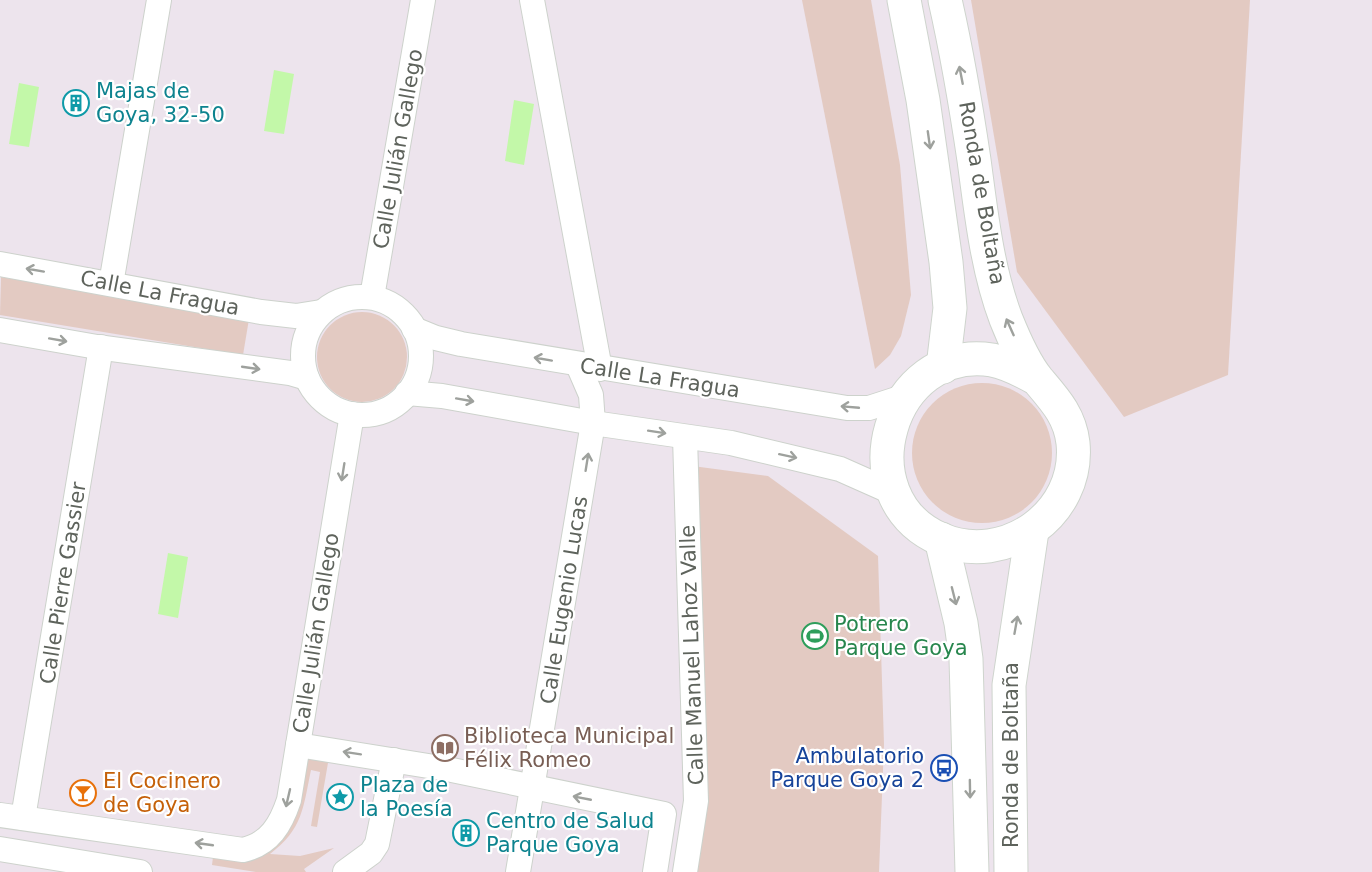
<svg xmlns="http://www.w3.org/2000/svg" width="1372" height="872" font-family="'DejaVu Sans',sans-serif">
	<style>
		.green { fill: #e3cac2 }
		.water { fill: #c3f8a9 }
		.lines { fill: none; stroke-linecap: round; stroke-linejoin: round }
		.street-casing { stroke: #cdd2cc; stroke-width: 26 }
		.secondary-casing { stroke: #ced4cd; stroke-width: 35 }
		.street { stroke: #fff; stroke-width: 24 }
		.secondary { stroke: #fff; stroke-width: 33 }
		.oneway { stroke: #9ea19d }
		.labels { text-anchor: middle; stroke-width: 4.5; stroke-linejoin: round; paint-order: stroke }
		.culture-label { font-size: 21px; fill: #0d838f; stroke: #fff; text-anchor: start }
		.street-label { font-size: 21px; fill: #5e635c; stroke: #fff }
		.leisure-label { font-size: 21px; fill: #27864d; stroke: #fff; text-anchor: start }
		.education-label { font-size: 21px; fill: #785e54; stroke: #fff; text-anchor: start }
		.transit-label { font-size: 21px; fill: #164399; stroke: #fff; text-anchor: end }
		.food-label { font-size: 21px; fill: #c56008; stroke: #fff; text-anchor: start }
	</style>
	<rect width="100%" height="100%" fill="#ede4ed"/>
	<g class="green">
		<polygon points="802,0 871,0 900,165 911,295 901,336 890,355 875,369"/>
		<polygon points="971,0 1250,0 1228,375 1124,417 1017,272"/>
		<polygon points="1,277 249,319 243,355 0,315"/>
		<circle cx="362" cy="357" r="45"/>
		<circle cx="982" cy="453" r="70"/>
		<polygon points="685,465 768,476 878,556 884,744 879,872 685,872"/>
		<path d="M307,753L329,757L317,827L311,826L320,772L311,770C303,808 303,829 270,854L300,856L334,848L304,869L306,872H256L212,865L213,857H249Z"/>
	</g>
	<g class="water">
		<polygon points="274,70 294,74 284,134 264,131"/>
		<polygon points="19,83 39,87 29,147 9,144"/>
		<polygon points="514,100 534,104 524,165 505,161"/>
		<polygon points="168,553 188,557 178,618 158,614"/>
	</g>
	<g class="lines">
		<defs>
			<g id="street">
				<polyline points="532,0 600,369"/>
				<polyline points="0,264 261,312 296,316 321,312"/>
				<polyline points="111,284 159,0"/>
				<circle cx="362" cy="356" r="59"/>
				<polyline points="372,297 423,0"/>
				<polyline points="414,329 436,338 461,344 847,408 869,408 906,396"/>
				<polyline points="0,330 97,347 290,373 307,378"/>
				<polyline points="407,393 442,396 593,423 731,443 840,469 894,493"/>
				<polyline points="298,745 447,769 664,814 655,872"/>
				<path d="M0,815L243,850C270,844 281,824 289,800L352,414"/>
				<polyline points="23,818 101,347"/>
				<polyline points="0,849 140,872"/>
				<polyline points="345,872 371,853 377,844 394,760"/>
				<polyline points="518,872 593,423 591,395 578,365"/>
				<polyline points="685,872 696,801 685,437"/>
			</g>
			<g id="secondary">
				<polyline points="904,0 923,100 946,262 950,308 943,367"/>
				<path d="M945,0C957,53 966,106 974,160C981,212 987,269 1006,319C1014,339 1025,364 1038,380C1055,400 1070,416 1073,443C1080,514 1005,567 940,539C844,497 889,344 992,360C1008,363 1023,371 1037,379"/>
				<polyline points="941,539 961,623 966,659 972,872"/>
				<polyline points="1011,872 1009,685 1032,531"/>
			</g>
		</defs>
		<use href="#street" class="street-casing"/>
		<use href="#secondary" class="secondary-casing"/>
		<use href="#street" class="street"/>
		<use href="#secondary" class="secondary"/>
	</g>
	<defs><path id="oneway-shaft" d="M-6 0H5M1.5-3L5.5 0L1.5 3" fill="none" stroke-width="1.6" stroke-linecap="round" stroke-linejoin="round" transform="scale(1.5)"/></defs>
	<g class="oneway">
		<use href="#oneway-shaft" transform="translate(961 75) rotate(-101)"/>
		<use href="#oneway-shaft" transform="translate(929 140) rotate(82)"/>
		<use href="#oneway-shaft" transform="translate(35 270) rotate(-170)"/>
		<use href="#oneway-shaft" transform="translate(1010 327) rotate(-114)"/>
		<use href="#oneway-shaft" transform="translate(58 340) rotate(10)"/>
		<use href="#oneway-shaft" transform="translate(543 359) rotate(-170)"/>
		<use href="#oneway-shaft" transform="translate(251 368) rotate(8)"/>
		<use href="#oneway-shaft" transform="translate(465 400) rotate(10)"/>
		<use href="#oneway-shaft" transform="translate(850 407) rotate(-175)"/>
		<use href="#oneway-shaft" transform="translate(657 432) rotate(9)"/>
		<use href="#oneway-shaft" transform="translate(788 456) rotate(12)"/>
		<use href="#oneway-shaft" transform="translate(587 462) rotate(-81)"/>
		<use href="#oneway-shaft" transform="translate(343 472) rotate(99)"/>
		<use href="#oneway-shaft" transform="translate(954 596) rotate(76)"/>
		<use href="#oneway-shaft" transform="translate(1016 625) rotate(-80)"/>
		<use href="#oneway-shaft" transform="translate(352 753) rotate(-171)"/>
		<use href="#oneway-shaft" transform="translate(970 789) rotate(89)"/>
		<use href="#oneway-shaft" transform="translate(288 798) rotate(103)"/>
		<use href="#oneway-shaft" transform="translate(582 798) rotate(-169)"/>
		<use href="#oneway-shaft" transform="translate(204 844) rotate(-172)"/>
	</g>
	<defs>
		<symbol id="building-ring" viewBox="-11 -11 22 22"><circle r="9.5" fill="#fff" stroke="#0f9aa8" stroke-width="1.5"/><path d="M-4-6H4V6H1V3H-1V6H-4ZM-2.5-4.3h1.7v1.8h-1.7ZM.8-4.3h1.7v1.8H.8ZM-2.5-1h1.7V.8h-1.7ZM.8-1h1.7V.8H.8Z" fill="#0f9aa8"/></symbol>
		<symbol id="stadium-ring" viewBox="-11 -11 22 22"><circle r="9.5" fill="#fff" stroke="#2e9e5b" stroke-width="1.5"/><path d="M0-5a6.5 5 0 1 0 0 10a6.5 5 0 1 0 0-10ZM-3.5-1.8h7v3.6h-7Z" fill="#2e9e5b"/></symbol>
		<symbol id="library-ring" viewBox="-11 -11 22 22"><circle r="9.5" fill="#fff" stroke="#8d6e63" stroke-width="1.5"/><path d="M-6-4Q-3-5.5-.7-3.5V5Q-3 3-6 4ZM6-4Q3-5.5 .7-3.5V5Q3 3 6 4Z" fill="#8d6e63"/></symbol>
		<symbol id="bus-ring" viewBox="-11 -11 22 22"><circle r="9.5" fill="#fff" stroke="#1a4fb4" stroke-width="1.5"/><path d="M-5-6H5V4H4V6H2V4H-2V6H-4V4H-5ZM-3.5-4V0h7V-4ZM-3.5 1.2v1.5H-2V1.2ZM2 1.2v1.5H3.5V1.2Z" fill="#1a4fb4"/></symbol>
		<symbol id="bar-ring" viewBox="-11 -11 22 22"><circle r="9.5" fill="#fff" stroke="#e8710a" stroke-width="1.5"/><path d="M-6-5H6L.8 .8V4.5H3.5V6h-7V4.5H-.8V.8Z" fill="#e8710a"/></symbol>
		<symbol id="sight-ring" viewBox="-11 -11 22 22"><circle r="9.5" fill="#fff" stroke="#0f9aa8" stroke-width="1.5"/><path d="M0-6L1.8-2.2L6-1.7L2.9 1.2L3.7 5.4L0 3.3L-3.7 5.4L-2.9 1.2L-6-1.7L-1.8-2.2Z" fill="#0f9aa8"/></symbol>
	</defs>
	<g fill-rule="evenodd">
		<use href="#building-ring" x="61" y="88" width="30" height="30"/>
		<use href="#stadium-ring" x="800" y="621" width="30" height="30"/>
		<use href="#library-ring" x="430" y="733" width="30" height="30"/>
		<use href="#bus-ring" x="929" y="753" width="30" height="30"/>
		<use href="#bar-ring" x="68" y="778" width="30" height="30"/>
		<use href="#sight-ring" x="325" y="782" width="30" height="30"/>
		<use href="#building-ring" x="451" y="818" width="30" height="30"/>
	</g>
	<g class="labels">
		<g class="culture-label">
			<text x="96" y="98">Majas de<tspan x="96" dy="24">Goya, 32-50</tspan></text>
			<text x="360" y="792">Plaza de<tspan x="360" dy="24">la Poesía</tspan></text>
			<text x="486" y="828">Centro de Salud<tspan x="486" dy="24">Parque Goya</tspan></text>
		</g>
		<g class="street-label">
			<text transform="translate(398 149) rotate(-80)" y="7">Calle Julián Gallego</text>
			<text transform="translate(982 193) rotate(80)" y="7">Ronda de Boltaña</text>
			<text transform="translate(160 293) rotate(11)" y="7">Calle La Fragua</text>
			<text transform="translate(660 378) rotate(9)" y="7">Calle La Fragua</text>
			<text transform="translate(63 583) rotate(-81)" y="7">Calle Pierre Gassier</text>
			<text transform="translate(564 600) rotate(-81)" y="7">Calle Eugenio Lucas</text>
			<text transform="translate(316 633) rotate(-81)" y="7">Calle Julián Gallego</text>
			<text transform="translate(692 655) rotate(-92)" y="7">Calle Manuel Lahoz Valle</text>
			<text transform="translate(1011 755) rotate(-90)" y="7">Ronda de Boltaña</text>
		</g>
		<g class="leisure-label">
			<text x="834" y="631">Potrero<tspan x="834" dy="24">Parque Goya</tspan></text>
		</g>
		<g class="education-label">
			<text x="464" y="743">Biblioteca Municipal<tspan x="464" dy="24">Félix Romeo</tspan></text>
		</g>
		<g class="transit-label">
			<text x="924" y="763">Ambulatorio<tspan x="924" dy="24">Parque Goya 2</tspan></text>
		</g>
		<g class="food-label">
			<text x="103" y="788">El Cocinero<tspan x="103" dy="24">de Goya</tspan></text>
		</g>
	</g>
</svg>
